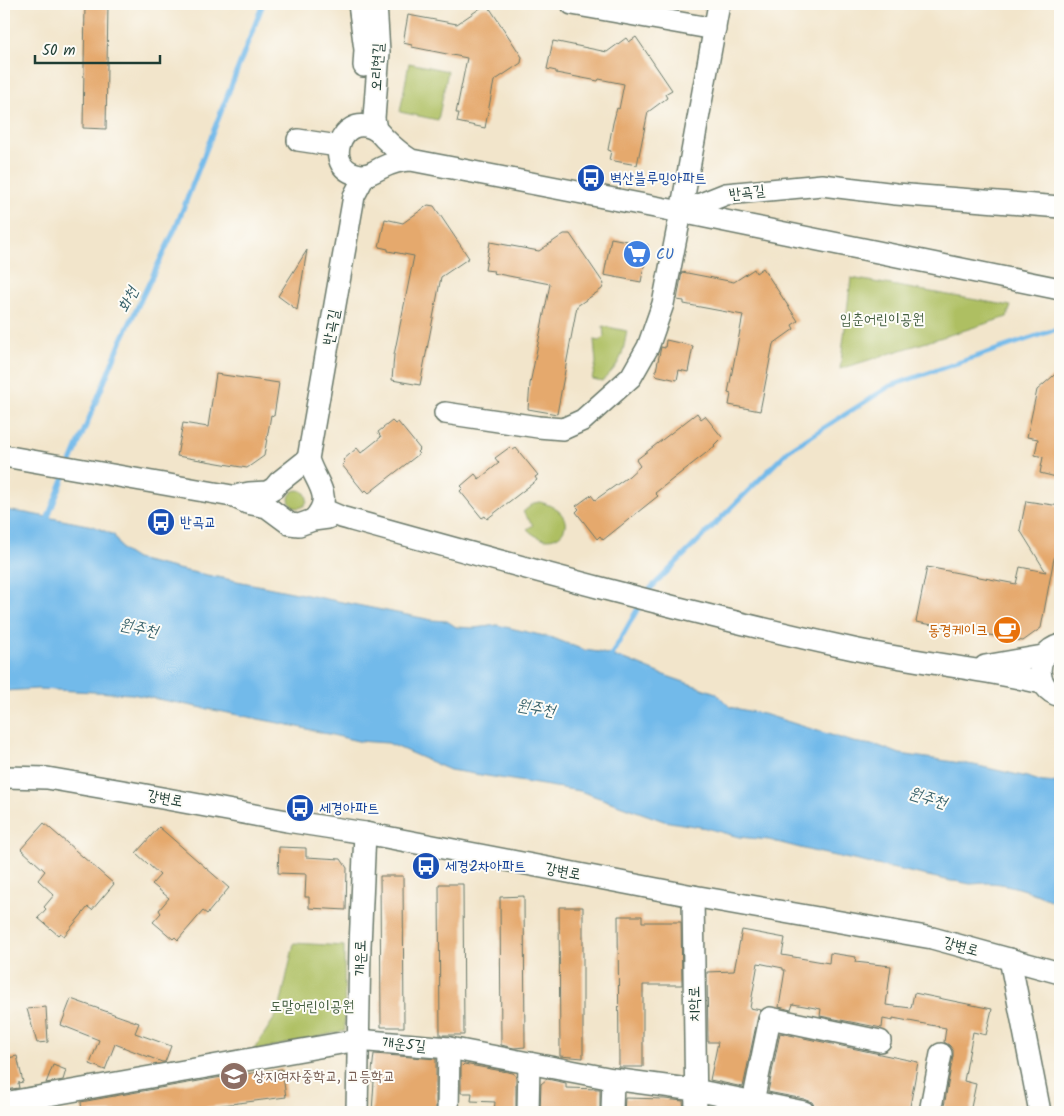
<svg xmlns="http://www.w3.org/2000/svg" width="1064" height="1116" font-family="Kalam,'Poor Story',sans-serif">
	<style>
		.green { fill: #aebf62; stroke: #667e4b }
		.water { fill: #72baea; stroke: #487c8f }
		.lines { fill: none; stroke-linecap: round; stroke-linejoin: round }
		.stream { stroke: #72baea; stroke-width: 5 }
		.building { fill: #e5a96d }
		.minor-casing { stroke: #697869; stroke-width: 24 }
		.minor { stroke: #fff; stroke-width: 21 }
		.labels { text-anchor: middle; stroke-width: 4; stroke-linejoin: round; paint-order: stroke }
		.street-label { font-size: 15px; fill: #1f3d34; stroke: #fdfcf7 }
		.transit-label { font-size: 15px; fill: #164399; stroke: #fdfcf7; text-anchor: start }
		.shop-label { font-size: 15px; fill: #366cbe; stroke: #fdfcf7; text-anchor: start }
		.park-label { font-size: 15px; fill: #435e40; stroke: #fdfcf7 }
		.food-label { font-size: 15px; fill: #c56008; stroke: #fdfcf7; text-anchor: end }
		.education-label { font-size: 15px; fill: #785e54; stroke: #fdfcf7; text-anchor: start }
		.water-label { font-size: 16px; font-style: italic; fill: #38626b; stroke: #fdfcf7 }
	</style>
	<rect width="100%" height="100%" fill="#fdfcf7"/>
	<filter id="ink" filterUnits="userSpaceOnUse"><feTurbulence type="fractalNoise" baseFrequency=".02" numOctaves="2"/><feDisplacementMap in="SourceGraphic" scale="10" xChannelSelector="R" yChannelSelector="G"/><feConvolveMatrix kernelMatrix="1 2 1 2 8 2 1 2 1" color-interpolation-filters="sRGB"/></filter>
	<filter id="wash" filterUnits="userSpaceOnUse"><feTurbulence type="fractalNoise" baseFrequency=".0096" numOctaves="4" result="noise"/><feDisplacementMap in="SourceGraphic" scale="20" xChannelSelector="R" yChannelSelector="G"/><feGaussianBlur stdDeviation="1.12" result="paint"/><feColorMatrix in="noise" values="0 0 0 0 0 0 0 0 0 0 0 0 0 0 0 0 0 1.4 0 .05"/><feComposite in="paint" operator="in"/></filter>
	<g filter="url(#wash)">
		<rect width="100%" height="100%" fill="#f2e5cb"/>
		<g class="green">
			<polygon points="409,63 448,71 438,120 400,112"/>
			<polygon points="851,278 1011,306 1007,317 840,369"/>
			<path d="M603,326L627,331C622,356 622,363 602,381L592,379L596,363L594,340L600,341L604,337Z"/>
			<circle cx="298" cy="499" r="9"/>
			<path d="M540,502C590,516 555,558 527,529L533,525L523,512L534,503Z"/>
			<polygon points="294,943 344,946 345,1031 253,1051 279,1011"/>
		</g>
		<path class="water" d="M4,510L26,513L93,526L114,535L122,550L136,559L182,570L432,620L447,621L456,627L474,628L497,625L553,638L584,650L599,652L630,661L664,675L716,693L730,707L767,715L853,742L879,746L900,754L974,765L1027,777L1043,782H1055L1060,785V905C1041,895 1008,882 986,883C980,883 976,884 970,884C964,883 958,881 951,881L812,851L769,840L739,837L706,828L664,821L580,791L450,770L388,743L358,741L294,726L132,694L37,689L4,691Z"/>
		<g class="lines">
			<g class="stream">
				<polyline points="71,462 122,339 176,227 263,4"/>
				<polyline points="46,522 66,472"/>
				<polyline points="646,593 789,450 890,386 1060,328"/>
				<polyline points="608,661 641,603"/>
			</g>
		</g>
		<g id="blocks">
			<g class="building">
				<polygon points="85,4 108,4 106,129 83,128"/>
				<polygon points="482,7 489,7 522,57 521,63 494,81 485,128 457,122 459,113 456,113 467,58 412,47 412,45 403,43 408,15 457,24"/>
				<polygon points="636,37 672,90 665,94 667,98 648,112 637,165 609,160 611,151 608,150 613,123 617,108 619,109 624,84 599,79 598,81 556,73 556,71 547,69 553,41 607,52 626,38 629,42"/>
				<polygon points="428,205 434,206 469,258 441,277 420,385 392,380 394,355 414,256 388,251 388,249 379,247 385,219 403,223"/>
				<polygon points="564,234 570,234 604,284 602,289 577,306 557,414 528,409 530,384 550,284 493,273 494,271 485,270 490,242 539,251"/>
				<polygon points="611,238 648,245 641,282 604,275"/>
				<polygon points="307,250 297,310 278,296"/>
				<polygon points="763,268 798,321 792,325 794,329 773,344 760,411 729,405 731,394 728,393 743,315 684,304 684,301 677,300 682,272 734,282 754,269 756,273"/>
				<polygon points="666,340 693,346 688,372 679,370 677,380 655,375 661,347 665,348"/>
				<polygon points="1060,370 1060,478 1040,473 1043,457 1035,455 1038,439 1027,437 1037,390"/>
				<polygon points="216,374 279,383 274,416 271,415 264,456 247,468 177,456 183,423 208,427"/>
				<polygon points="697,413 701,419 705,416 722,437 714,445 715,446 655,493 658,496 603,540 600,536 597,539 576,512 579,509 576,506 591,495 595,500 629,476 640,466 636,460"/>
				<polygon points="392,421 395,424 398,422 420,449 417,452 419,454 369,493 366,490 364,492 342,465 345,462 343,460 357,448 361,453 381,437 378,432"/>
				<polygon points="510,447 513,450 516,448 538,475 535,477 537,480 487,519 485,516 482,518 460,491 463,488 461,486 475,474 479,479 499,463 495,458"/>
				<polygon points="1026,501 1060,506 1060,536 1053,563 1041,628 1023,641 916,622 927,567 1016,584 1020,567 1046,572 1020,530"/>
				<polygon points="44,823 114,884 92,910 88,907 64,936 60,933 58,935 38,918 46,909 44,907 54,895 38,880 45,871 21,849"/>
				<polygon points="159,827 229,888 207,914 203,911 178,940 175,937 173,939 153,922 161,913 159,910 169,898 152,884 160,875 136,853"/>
				<polygon points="279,847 306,848 306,857 341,859 347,868 346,910 309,908 309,897 305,897 306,874 278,873"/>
				<polygon points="380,876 403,876 404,1027 381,1027"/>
				<polygon points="439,884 463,884 464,1035 440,1035"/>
				<polygon points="524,896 525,1047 514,1048 501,1045 500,897"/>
				<polygon points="559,907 583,907 583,1058 560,1056"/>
				<polygon points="618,916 642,916 642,922 681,922 682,985 643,985 643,1067 619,1067"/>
				<polygon points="742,930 785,938 782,955 829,963 830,953 856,957 855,962 891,966 886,1005 911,1008 914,993 992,1009 986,1035 973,1032 964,1081 976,1084 970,1112 943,1112 953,1056 953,1050 949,1045 944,1042 946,1028 893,1018 893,1021 883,1019 882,1028 820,1016 821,1009 793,1004 791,1010 779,1007 785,970 783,970 783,968 758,963 750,1008 761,1010 758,1016 743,1087 710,1080 718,1042 708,1042 707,972 734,971"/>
				<polygon points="71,999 139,1023 135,1033 171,1046 165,1062 162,1062 115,1044 105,1070 90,1064 99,1040 61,1025"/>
				<polygon points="46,1007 48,1042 37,1043 27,1009"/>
				<polygon points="780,1033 918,1062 909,1112 836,1112 816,1109 812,1102 804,1099 768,1092"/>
				<polygon points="374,1054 436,1059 436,1112 372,1112 374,1081 371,1081"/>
				<polygon points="17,1056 23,1082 18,1083 19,1088 4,1090 4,1059"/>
				<polygon points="464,1064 513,1073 516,1077 516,1112 494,1112 495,1102 471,1101 472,1093 461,1093 461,1067"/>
				<polygon points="53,1065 66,1070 63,1080 46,1083"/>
				<polygon points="282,1069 286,1097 168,1112 82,1112 81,1102 216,1078"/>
				<polygon points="547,1079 566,1083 566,1088 600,1089 600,1112 540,1112 541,1084"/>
				<polygon points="625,1098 665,1099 683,1101 684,1112 624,1112"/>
			</g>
		</g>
	</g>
	<g filter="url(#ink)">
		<use href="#blocks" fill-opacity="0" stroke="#697869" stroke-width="1"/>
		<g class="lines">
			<defs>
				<g id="minor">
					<polyline points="359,4 365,50 364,66"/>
					<polyline points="572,4 715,29"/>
					<polyline points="376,130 374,118 379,52 376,4"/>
					<polyline points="298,140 338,146"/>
					<path d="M411,160C401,154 392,146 384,138C380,134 378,130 372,128C341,114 323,166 356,174C367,177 373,172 381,168C391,163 401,160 411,160L681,212L1060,289"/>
					<polyline points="681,212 726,194 822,185 896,194 1060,207"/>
					<polyline points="445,413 538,427 563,429 583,420 631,377 648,347 663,304 681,212 719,4"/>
					<polyline points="4,456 232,496 247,503 267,507 290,524 299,525 313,520 328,518"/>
					<polyline points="239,495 249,493 267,492 274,488 279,482 308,459"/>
					<path d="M322,509L341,517C510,564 678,611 849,648C913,662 979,668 1042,683"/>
					<path d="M314,519C335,496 315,483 308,459L354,196L365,175"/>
					<path d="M1060,645C1033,653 1034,689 1060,696"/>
					<polyline points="985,666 1043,656"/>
					<polyline points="4,777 47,778 140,794 287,821 365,833 693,896 932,938 1060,973"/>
					<polyline points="693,896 696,1112"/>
					<polyline points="1010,959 1040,1112"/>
					<polyline points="753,1102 770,1018 880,1041"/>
					<polyline points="4,1103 358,1040 449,1048 613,1079 695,1090 804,1112"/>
					<polyline points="357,1112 360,946 365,833"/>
					<polyline points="448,1112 449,1048"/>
					<polyline points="528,1112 529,1063"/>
					<polyline points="612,1112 613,1079"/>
					<polyline points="930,1112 941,1054"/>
				</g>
			</defs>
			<use href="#minor" class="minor-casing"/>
			<use href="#minor" class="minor"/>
		</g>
	</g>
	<defs>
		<symbol id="bus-disc" viewBox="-11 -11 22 22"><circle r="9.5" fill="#1a4fb4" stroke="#fdfcf7"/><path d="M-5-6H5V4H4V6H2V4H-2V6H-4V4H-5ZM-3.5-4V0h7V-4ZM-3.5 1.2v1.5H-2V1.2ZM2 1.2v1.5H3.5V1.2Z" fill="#fff"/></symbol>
		<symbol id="supermarket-disc" viewBox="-11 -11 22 22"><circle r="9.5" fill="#3f7fe0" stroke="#fdfcf7"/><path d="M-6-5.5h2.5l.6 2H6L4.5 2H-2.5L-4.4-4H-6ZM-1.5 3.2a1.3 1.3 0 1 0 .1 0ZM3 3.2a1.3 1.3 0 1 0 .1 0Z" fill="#fff"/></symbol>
		<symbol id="cafe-disc" viewBox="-11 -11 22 22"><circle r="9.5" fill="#e8710a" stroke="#fdfcf7"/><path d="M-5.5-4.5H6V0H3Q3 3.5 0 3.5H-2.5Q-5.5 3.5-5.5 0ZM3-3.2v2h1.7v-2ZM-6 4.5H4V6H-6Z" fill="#fff"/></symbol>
		<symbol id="school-disc" viewBox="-11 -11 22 22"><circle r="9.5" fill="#8d6e63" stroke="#fdfcf7"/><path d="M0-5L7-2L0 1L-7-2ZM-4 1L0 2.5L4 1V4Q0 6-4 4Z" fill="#fff"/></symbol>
	</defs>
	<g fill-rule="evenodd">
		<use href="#bus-disc" x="575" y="162" width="32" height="32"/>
		<use href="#supermarket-disc" x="621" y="238" width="32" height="32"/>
		<use href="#bus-disc" x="145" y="506" width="32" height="32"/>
		<use href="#cafe-disc" x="991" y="614" width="32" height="32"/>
		<use href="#bus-disc" x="284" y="792" width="32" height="32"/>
		<use href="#bus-disc" x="410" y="850" width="32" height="32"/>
		<use href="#school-disc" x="218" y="1060" width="32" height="32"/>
	</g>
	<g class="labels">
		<g class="street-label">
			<text transform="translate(377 67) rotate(-87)" y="5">오리현길</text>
			<text transform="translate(747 192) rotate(-7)" y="5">반곡길</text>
			<text transform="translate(331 327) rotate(-80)" y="5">반곡길</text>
			<text transform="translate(165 798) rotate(11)" y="5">강변로</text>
			<text transform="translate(563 871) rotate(11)" y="5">강변로</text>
			<text transform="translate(961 946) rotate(15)" y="5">강변로</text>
			<text transform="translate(360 958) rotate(-89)" y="5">개운로</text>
			<text transform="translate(694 1004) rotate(-91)" y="5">치악로</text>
			<text transform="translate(404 1044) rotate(5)" y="5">개운5길</text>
		</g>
		<g class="transit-label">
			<text x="610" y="183">벽산블루밍아파트</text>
			<text x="180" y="527">반곡교</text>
			<text x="319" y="813">세경아파트</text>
			<text x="445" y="871">세경2차아파트</text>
		</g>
		<g class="shop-label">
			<text x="656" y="259">CU</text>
		</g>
		<g class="park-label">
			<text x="882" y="324">입춘어린이공원</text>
			<text x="312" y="1011">도말어린이공원</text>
		</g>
		<g class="food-label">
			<text x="988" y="635">동경케이크</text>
		</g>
		<g class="education-label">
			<text x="253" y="1081">상지여자중학교, 고등학교</text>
		</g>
		<g class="water-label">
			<text transform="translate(127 299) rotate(-64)" y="6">화천</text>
			<text transform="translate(139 627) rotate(12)" y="6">원주천</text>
			<text transform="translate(536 707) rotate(10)" y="6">원주천</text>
			<text transform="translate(928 797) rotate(17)" y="6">원주천</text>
		</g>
	</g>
	<rect width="1064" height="1116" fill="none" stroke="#fdfcf7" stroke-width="20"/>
	<path d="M35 55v8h125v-8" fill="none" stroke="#1f3d34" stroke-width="2.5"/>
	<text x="42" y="55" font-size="15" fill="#1f3d34" stroke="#fdfcf7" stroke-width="4" paint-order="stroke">50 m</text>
</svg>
